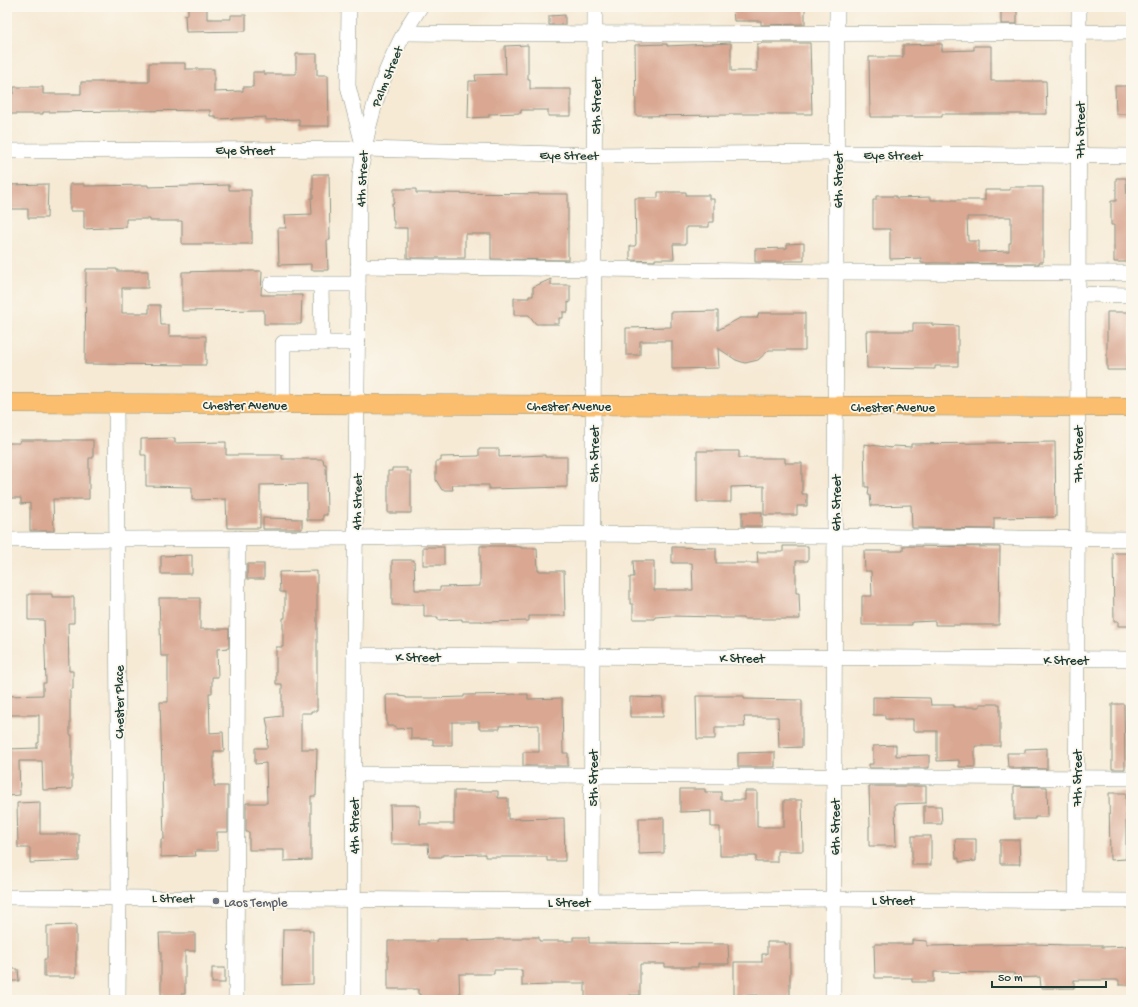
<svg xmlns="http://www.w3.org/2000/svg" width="1138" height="1007" font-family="'Gochi Hand',sans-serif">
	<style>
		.building { fill: #d9a792; fill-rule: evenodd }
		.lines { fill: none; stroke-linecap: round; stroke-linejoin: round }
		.minor-casing { stroke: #8a9484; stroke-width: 16 }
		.major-casing { stroke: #8a9484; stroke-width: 20 }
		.minor { stroke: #fff; stroke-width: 15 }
		.major { stroke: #fabe6e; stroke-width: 19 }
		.worship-dot { fill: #6b7280; stroke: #fbf7ec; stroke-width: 1.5 }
		.labels { text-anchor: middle; stroke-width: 3.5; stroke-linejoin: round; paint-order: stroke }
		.street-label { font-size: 13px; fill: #1f3d34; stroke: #fbf7ec }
		.worship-label { font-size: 13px; fill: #5b616d; stroke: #fbf7ec; text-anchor: start }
	</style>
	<rect width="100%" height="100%" fill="#fbf7ec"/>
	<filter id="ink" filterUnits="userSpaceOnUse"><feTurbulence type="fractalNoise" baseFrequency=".025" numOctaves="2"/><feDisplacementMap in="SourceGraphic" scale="8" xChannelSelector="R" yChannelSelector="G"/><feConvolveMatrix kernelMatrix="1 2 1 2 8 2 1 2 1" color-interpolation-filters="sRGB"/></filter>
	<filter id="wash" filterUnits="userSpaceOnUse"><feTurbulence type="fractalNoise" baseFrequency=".012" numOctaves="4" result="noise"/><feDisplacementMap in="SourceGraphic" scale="16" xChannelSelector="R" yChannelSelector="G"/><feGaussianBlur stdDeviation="0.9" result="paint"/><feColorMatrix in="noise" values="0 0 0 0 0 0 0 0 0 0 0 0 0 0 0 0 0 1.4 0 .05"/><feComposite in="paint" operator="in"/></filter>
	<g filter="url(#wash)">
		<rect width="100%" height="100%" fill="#f6ead5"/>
		<g id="blocks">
			<g class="building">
				<polygon points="188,7 207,7 207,19 231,19 231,15 246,15 246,31 186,32 185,15 188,15"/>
				<polygon points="733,7 805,7 805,24 761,25 761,21 734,21"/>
				<rect x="1001" y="7" width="16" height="17"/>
				<polygon points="565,15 565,25 549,25 549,16"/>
				<polygon points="731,43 731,71 757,71 757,44 761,44 761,43 810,43 812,114 729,114 729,115 636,116 635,45 667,44 667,46"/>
				<polygon points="942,44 942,51 974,50 974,46 991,46 991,81 1046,81 1047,114 942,114 942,117 870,117 869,57 903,57 903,45"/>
				<polygon points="528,45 528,79 530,79 530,89 571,89 571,116 548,116 548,110 521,110 521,113 489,114 489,117 468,118 469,81 476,81 475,75 506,74 505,46"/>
				<polygon points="296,54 317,54 317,75 328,75 329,126 299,126 299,119 266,120 266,117 216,119 216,116 210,116 210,110 43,112 43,114 7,114 7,93 14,93 14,87 43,87 43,94 81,94 81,82 149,82 149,63 185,63 185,69 214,69 214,92 243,91 243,87 253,87 253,72 264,72 264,74 296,74"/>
				<polygon points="1115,86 1131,86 1131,114 1116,114"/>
				<polygon points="313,174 329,174 330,240 327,240 328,270 311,270 311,264 279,265 278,228 286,228 285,215 312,214 311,198 313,198"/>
				<polygon points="1116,178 1126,178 1127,201 1131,201 1131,262 1114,262 1114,225 1111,225 1111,201 1116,201"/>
				<polygon points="48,184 47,218 28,218 28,209 7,209 7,185"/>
				<polygon points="70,184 84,184 84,186 148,185 148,187 229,185 229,190 251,190 251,231 252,231 252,244 182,244 182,221 150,221 150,219 126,219 126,227 84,229 84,211 70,211"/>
				<path d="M1010,187H1043V262H1039V264L937,263H921V258L890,259V229H873V200H876V196H896V198L931,197V200H985V190H1010ZM967,217H1011V243H1009V251L979,252V241H968Z"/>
				<polygon points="394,189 416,189 416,193 568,194 568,260 491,259 491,234 465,234 465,258 407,258 407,228 394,228 394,221 393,221 392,203 394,203"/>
				<polygon points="658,192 686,192 686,195 709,195 709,199 714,199 714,222 709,222 709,227 686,227 686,244 673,244 674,259 655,259 655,261 630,260 630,246 635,246 636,244 635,198 658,198"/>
				<polygon points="804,243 804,261 785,261 785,262 755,262 755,249 787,248 787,244"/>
				<polygon points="86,269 117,269 117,271 148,271 148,288 122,288 122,313 149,313 149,305 160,305 161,325 169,325 169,336 206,336 206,365 85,364"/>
				<polygon points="219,271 262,271 261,295 302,295 301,324 264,324 264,310 182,311 182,272"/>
				<polygon points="551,279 551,285 570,285 570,303 568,302 568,312 563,312 563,318 559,318 559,324 536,324 529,315 514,315 514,298 529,298 529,296 533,296 533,287"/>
				<polygon points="718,311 718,330 740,318 757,318 759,313 805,313 805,350 769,350 758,360 745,363 736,360 718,348 719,368 672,369 672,341 640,341 640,355 626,355 626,328 671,327 671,312"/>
				<polygon points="1107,312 1130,312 1131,370 1107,370"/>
				<polygon points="913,323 932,323 932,325 958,326 958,366 935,366 935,369 867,368 866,331 913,331"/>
				<polygon points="175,438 175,443 226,442 226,455 282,455 282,459 323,459 324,464 326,464 327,515 323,515 323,520 307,520 307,484 260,485 260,528 227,528 226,499 192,500 192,487 146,486 146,455 141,455 141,439"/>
				<polygon points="20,440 93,440 93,458 89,458 89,499 53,499 54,531 30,531 30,503 21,504 21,498 7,498 7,443 20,443"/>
				<polygon points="1055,442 1056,517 994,518 994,529 912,528 911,505 871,506 870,495 868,495 869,487 865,487 864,444 892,448 893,446 911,447 911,444"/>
				<polygon points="479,449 499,449 499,457 545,455 545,457 567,457 567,487 489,489 489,485 452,485 453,490 442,490 436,480 436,461 441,461 441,457 479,456"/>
				<polygon points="697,451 739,451 739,458 785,458 785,463 802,463 802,494 807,494 807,506 797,506 797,515 764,515 764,486 731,487 731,502 697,502"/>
				<polygon points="392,468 407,468 407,471 411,471 411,513 388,513 388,471 392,471"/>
				<rect x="742" y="512" width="20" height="14"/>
				<polygon points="263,518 302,519 302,529 263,529"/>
				<polygon points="480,546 507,546 521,547 521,548 537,548 538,571 564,571 565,616 529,616 529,621 482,622 482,621 462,621 462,619 438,620 438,617 424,617 424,605 392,605 392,560 414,560 415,590 440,590 440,587 480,586"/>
				<polygon points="783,546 808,546 808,561 796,561 796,593 799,593 800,619 743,619 743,618 719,618 719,617 670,616 655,617 655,619 633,619 633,604 630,604 630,577 634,577 633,561 654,561 654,590 693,590 692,563 672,563 672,547 716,548 716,563 758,563 757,552 783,552"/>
				<polygon points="903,546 1000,547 999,625 935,625 935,621 912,622 912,625 862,625 862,596 872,596 871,571 865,571 864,551 903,551"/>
				<rect x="423" y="547" width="21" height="18"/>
				<polygon points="1113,553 1131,553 1131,626 1118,626 1118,621 1114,621"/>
				<polygon points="192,555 192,574 161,574 161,556"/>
				<rect x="247" y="564" width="17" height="15"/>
				<polygon points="317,571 317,711 311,711 311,713 301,713 301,749 317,749 316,796 311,796 311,860 284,861 284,850 249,850 249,832 246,832 246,803 267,803 266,763 255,764 255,748 267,748 268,728 266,718 282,716 282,684 276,684 276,647 283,647 283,618 285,618 285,592 280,592 279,572"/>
				<polygon points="28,594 52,594 52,597 74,597 74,623 68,623 69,671 73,671 73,689 70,689 70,735 72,735 72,789 43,790 42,761 19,761 20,795 7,796 7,749 37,748 37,743 39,743 39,715 7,715 7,696 43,695 43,683 46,683 44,620 28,620"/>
				<polygon points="159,598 200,598 200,629 229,629 229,648 217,649 218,677 212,677 212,693 209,693 210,733 223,732 224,751 214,751 214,786 228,786 228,832 217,832 217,851 195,851 196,856 161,857 161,839 164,839 160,702 168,702 168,656 161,656"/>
				<polygon points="528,694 528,699 562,698 563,753 568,753 568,766 523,766 523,752 539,752 539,725 500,726 500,729 479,729 479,722 452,722 452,745 433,745 433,739 411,739 411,728 396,729 396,726 387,726 386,695 399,695 399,696 406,697 406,698 433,698 464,697 464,695"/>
				<polygon points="696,696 744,696 744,699 802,700 802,747 779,748 778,717 744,717 745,727 715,727 715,739 697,739"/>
				<polygon points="630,697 663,698 663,717 630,717"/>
				<polygon points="873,697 930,698 931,705 954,705 954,707 980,707 980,704 1000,704 1000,746 975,746 975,767 959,767 959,760 937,761 937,731 913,731 913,719 885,719 885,715 873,715"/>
				<polygon points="1112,704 1124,704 1125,769 1112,769"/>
				<polygon points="896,745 896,756 929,755 929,768 869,768 869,764 873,764 873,746"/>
				<polygon points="1047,748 1047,769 1013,768 1013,767 1008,767 1007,753 1025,753 1025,749"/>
				<polygon points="775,752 775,767 738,767 738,753"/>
				<polygon points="869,786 926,786 926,803 895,804 896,846 869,846 869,826 870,826"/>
				<polygon points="1014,786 1047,787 1048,817 1035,817 1035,819 1014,819"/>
				<polygon points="680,789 705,789 705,792 721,792 721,800 745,800 745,791 757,791 757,827 784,827 784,800 802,800 803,851 777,851 777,862 756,862 756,856 720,856 720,827 711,827 711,811 680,812"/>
				<polygon points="454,791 498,791 498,798 508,798 508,819 564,818 565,861 547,861 547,857 485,857 485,854 442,855 442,857 429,857 428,844 391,844 390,805 416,805 416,806 420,806 420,824 454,824"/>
				<polygon points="1109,793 1126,793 1126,859 1110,860"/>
				<polygon points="40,802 40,834 79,834 79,861 30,863 30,848 18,848 17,803"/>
				<polygon points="924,806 941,806 942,824 924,824"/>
				<polygon points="639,818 664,818 664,853 639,854"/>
				<rect x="912" y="836" width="19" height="29"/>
				<polygon points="955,839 976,839 976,861 959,862 959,858 956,858"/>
				<polygon points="1000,840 1019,840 1020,864 1000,864"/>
				<polygon points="76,925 76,977 44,977 44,959 47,959 47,926"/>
				<polygon points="283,929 309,929 309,931 313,931 313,984 282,985"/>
				<polygon points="159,933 195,933 195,951 185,951 185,994 181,994 181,1000 164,1000 164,995 161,995 161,951 160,951"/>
				<polygon points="522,937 539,937 539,941 573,941 573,937 589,937 589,943 728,944 729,964 698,964 698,967 665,967 665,964 640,964 640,995 630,995 630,1000 585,1000 585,983 551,983 551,985 522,986 522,970 494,970 494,974 459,974 460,998 420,999 420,994 418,994 418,989 388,989 388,941 437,941 437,939 469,939 469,941 495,940 495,939 522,939"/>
				<polygon points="912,940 927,941 927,946 1035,944 1066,945 1102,945 1102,947 1131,946 1131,985 1119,985 1119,980 1074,980 1074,988 1041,988 1040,977 1014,978 1014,973 934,972 934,982 912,982 912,978 875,978 874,944 912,944"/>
				<polygon points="767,942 785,942 785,944 790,944 790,998 785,998 785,1000 758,1000 758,995 734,996 734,962 762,962 762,954 767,954"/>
				<rect x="212" y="968" width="13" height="15"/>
				<polygon points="7,969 18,969 19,981 7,981"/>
			</g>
		</g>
	</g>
	<g filter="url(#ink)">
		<use href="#blocks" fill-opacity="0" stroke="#8a9484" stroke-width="1"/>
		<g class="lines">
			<defs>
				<g id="minor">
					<polyline points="349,7 348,86 364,149 360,175 359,203 354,655 353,1000"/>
					<path d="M405,33C647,35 889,33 1131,32"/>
					<path d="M365,144C375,94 392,49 420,7"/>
					<polyline points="7,151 364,149 595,155 837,153 1131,156"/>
					<polyline points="358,266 836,272 1131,273"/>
					<polyline points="271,284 321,284"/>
					<polyline points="1078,294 1131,295"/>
					<polyline points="322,343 358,343"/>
					<polyline points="116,403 119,897 118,1000"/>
					<polyline points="283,404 283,343 322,343 321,284 358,284"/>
					<polyline points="7,540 117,539 355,538 593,534 1131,539"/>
					<polyline points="354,655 1131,659"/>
					<polyline points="353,774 1131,778"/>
					<polyline points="7,897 591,901 834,899 1131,901"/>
					<polyline points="591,901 595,7"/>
					<polyline points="1076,901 1079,7"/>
					<polyline points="236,1000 238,538"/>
					<polyline points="833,1000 837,7"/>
				</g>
				<polyline id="major" points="7,403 1131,407"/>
			</defs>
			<use href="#minor" class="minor-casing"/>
			<use href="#major" class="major-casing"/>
			<use href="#minor" class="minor"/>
			<use href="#major" class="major"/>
		</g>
	</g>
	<circle class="worship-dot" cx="216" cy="901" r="4"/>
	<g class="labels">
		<g class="street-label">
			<text transform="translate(386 76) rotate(-68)" y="5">Palm Street</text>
			<text transform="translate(595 106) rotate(-90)" y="5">5th Street</text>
			<text transform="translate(1079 130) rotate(-90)" y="5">7th Street</text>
			<text x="245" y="154">Eye Street</text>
			<text transform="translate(569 154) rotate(1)" y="5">Eye Street</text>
			<text transform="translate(893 154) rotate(1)" y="5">Eye Street</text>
			<text transform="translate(361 179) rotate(-87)" y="5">4th Street</text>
			<text transform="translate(837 180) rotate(-90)" y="5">6th Street</text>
			<text x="245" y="409">Chester Avenue</text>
			<text x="569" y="410">Chester Avenue</text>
			<text x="893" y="411">Chester Avenue</text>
			<text transform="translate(593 454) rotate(-90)" y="5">5th Street</text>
			<text transform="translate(1077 454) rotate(-90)" y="5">7th Street</text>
			<text transform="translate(356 502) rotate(-89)" y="5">4th Street</text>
			<text transform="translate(835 503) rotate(-90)" y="5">6th Street</text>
			<text x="418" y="661">K Street</text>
			<text x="742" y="662">K Street</text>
			<text x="1066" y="664">K Street</text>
			<text transform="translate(118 702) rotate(-90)" y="5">Chester Place</text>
			<text transform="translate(592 778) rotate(-90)" y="5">5th Street</text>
			<text transform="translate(1076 778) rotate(-90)" y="5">7th Street</text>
			<text transform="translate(353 826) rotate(-90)" y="5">4th Street</text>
			<text transform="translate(834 827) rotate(-90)" y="5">6th Street</text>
			<text transform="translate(173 897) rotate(1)" y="5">L Street</text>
			<text x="893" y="904">L Street</text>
			<text x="569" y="906">L Street</text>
		</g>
		<g class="worship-label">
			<text x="224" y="906">Laos Temple</text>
		</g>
	</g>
	<rect width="1138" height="1007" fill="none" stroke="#fbf7ec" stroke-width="24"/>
	<path d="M992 981v6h114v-6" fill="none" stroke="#1f3d34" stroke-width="2"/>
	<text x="998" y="981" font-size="12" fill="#1f3d34" stroke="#fbf7ec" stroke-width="3" paint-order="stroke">50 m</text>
</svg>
